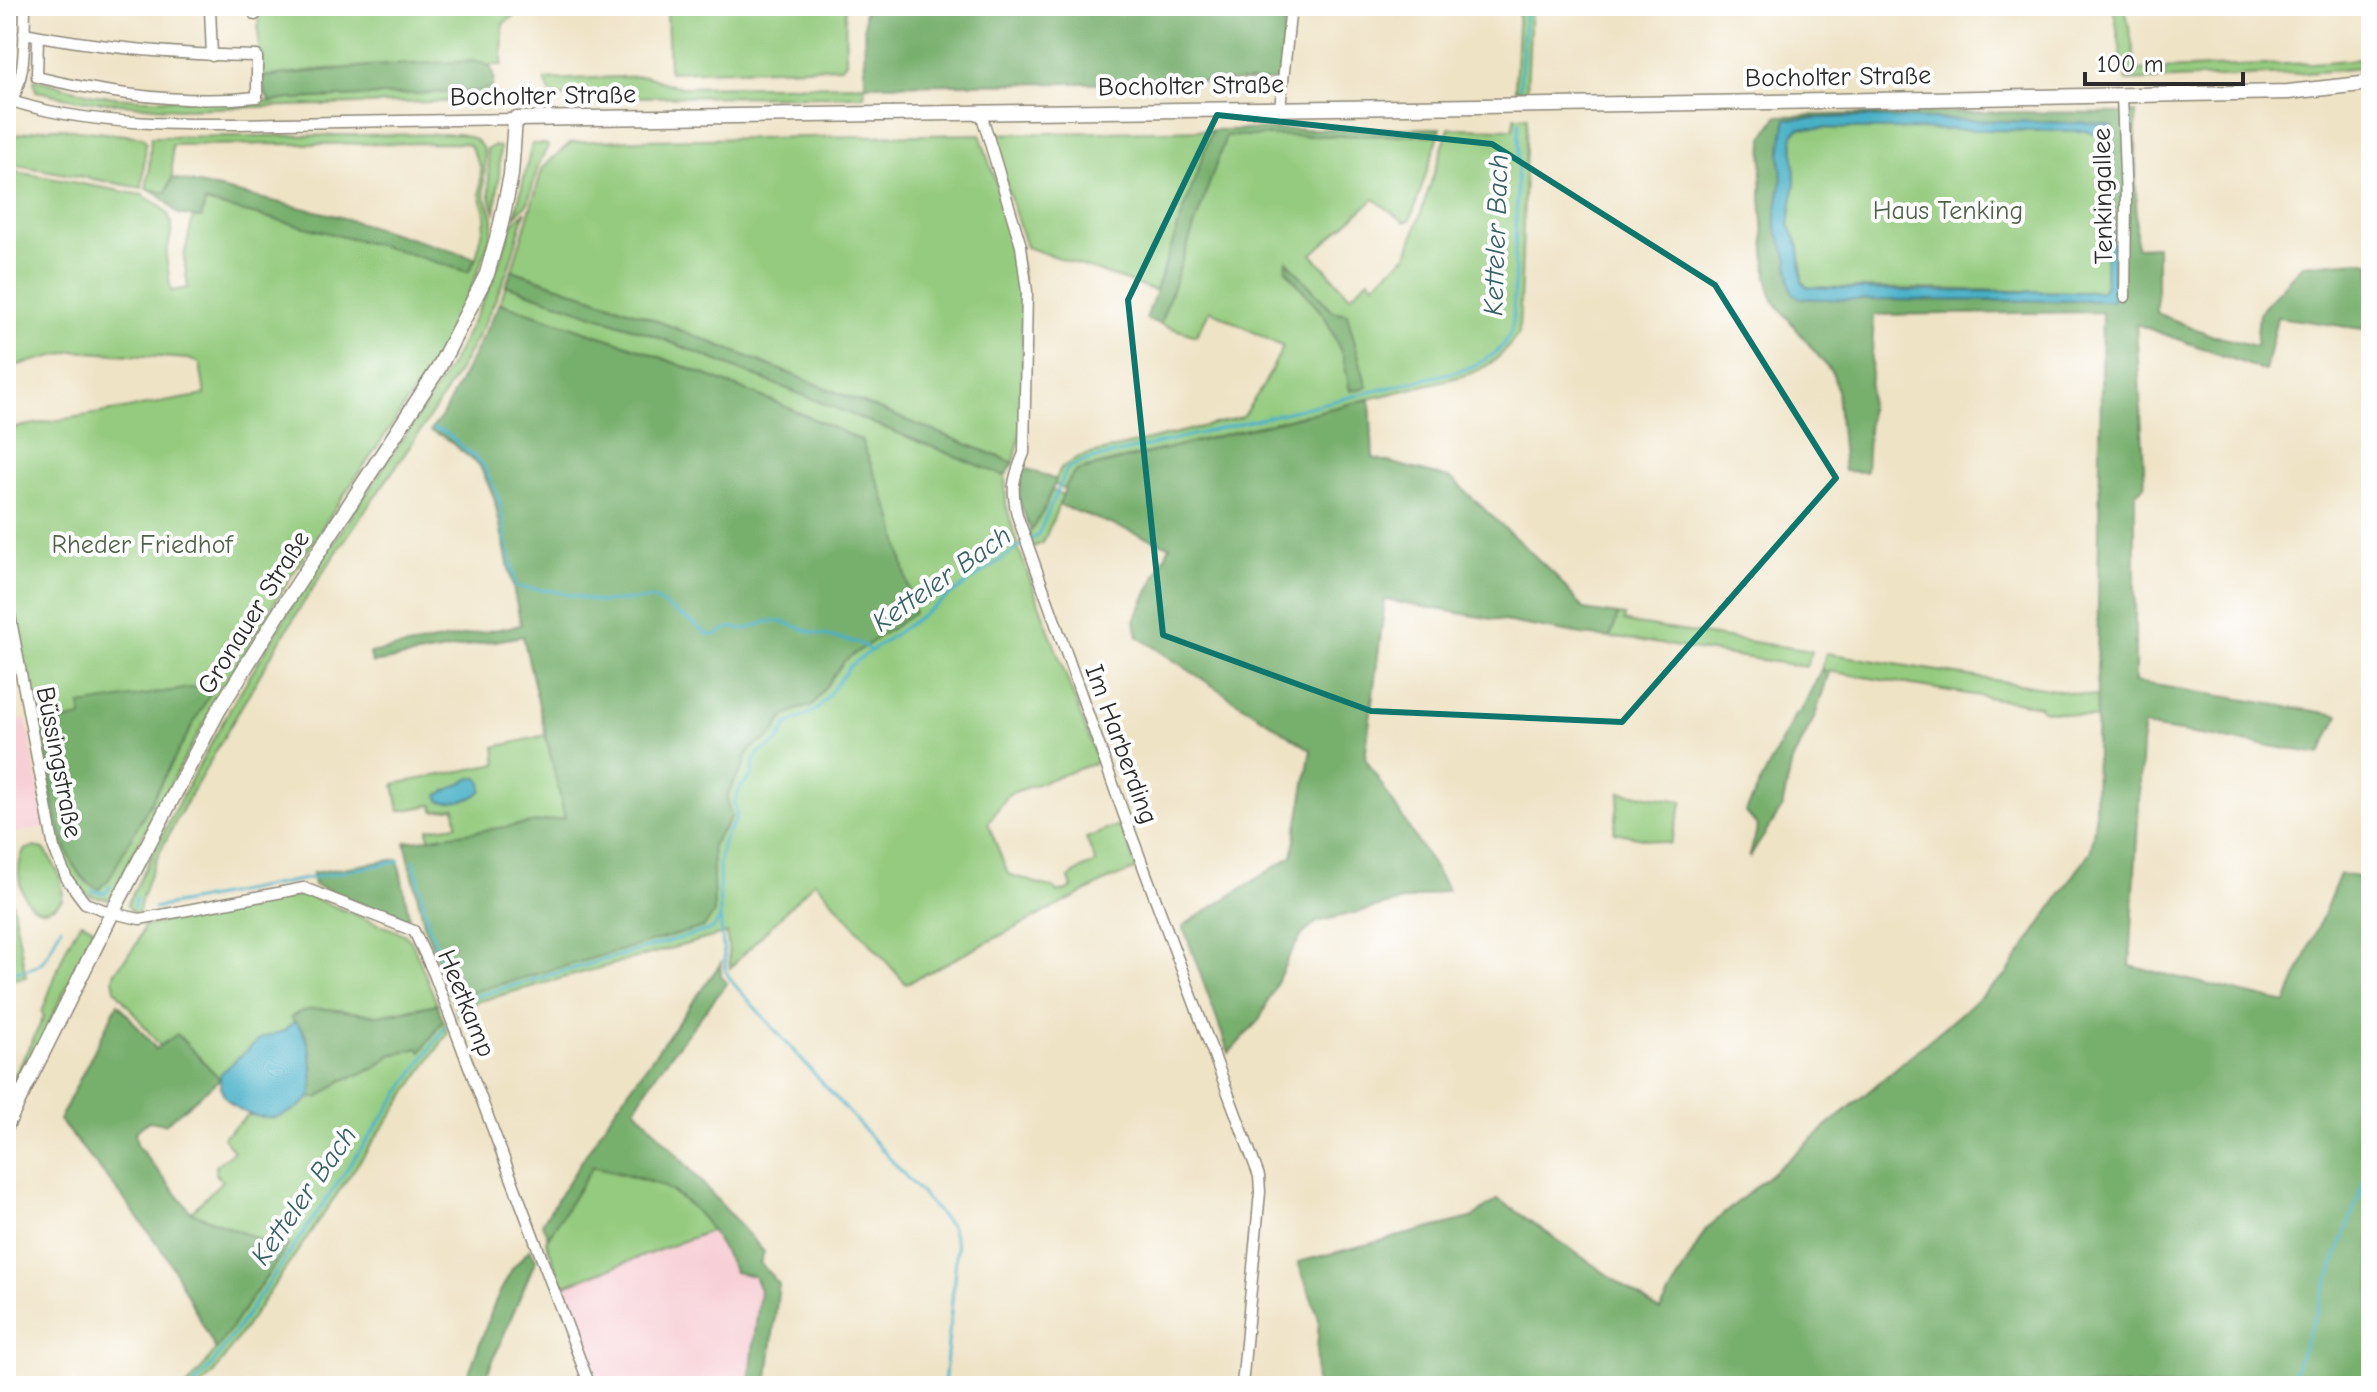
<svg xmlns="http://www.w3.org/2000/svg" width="2377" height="1392" font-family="'Comic Neue',sans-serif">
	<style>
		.built { fill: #f7cfd5 }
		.green { fill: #94cb7e; stroke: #607b54; stroke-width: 2; fill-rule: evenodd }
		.forest { fill: #77af6d; stroke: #516d4c; stroke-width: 2; fill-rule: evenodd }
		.water { fill: #48b1c7; stroke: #3a6e79; stroke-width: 2; fill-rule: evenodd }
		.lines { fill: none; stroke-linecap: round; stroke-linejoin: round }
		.stream { stroke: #48b1c7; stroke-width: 3 }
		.minor-casing { stroke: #8d8778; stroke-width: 13 }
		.major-casing { stroke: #8d8778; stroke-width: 17 }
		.minor { stroke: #fff; stroke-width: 10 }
		.major { stroke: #fff; stroke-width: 14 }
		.marked { fill: none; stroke: #0f766e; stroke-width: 6; stroke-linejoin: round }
		.labels { text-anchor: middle; stroke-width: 8; stroke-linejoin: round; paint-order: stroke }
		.street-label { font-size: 26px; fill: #2b2b2b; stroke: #fff }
		.park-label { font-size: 26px; fill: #506348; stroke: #fff }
		.water-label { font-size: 28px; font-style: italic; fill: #376169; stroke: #fff }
	</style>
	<rect width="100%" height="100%" fill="#fff"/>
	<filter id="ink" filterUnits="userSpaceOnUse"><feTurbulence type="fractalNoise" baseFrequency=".0125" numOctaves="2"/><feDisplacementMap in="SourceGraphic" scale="16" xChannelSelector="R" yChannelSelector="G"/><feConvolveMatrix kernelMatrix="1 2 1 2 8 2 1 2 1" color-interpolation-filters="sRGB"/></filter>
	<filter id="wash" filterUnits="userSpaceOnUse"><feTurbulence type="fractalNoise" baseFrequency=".006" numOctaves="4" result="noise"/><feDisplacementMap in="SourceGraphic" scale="32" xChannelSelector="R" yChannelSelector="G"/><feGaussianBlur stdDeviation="1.8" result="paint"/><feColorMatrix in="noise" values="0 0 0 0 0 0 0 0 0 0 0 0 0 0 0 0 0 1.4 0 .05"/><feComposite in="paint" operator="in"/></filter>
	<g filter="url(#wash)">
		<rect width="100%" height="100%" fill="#efe3c6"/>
		<g class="built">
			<polygon points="6,651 18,720 26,719 46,827 6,835"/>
			<polygon points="713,1230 735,1271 754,1275 760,1290 749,1386 596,1386 597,1379 563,1286"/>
		</g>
		<g class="green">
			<polygon points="6,6 19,6 15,47 6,78"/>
			<polygon points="258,6 845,6 846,62 841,67 669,72 667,8 519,12 503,24 502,65 324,69 261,77 263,55 259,51"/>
			<polygon points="1519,6 1531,6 1527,90 1515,90"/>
			<polygon points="2113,6 2125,6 2137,70 2311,63 2371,58 2371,67 2295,74 2126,81"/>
			<polygon points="646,76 665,83 681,87 865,85 864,96 565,97 550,93 545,80"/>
			<polygon points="34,79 94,95 139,99 253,100 271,102 291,99 476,91 492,87 484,99 467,101 177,109 78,100 36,91"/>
			<path d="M1515,117H1527L1519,333C1502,357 1490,367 1463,376L1086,468L1072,475L1065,489L1053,484L1061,468L1079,457L1242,417L1263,386L1283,347L1210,310L1196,336L1160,324L1225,136L1439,135L1411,219L1405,222L1374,199L1312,254L1350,296L1369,279L1374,284L1407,255L1449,128L1513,129ZM1287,262L1332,311L1366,387L1350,390L1343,356L1325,317L1286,270Z"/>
			<polygon points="58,128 143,137 146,142 142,188 6,163 6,137 42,129"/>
			<polygon points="1800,128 2087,131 2102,135 2105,141 2106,154 2105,286 2101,291 2084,292 1807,287 1802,281 1801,262 1796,240 1789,225 1795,182 1793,134"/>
			<polygon points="1212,130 1156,291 1026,247 990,134"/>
			<path d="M459,134C494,140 483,165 484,191C485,201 493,211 493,220C493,233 486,249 482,261C445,360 377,443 320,531C243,650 174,773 110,899C102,898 91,898 85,893C66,877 58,847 52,824L8,584L6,566V429L205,395L200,363L188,359L74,351L6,368V170L142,195L159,205L168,214L171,222L172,229L166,257L171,291L188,288L184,257L193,217L201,218L205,202L397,250L468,272L476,258L486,217L480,194L481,168L470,145L463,143L172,145V178L166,193L146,189L149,173L151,137Z"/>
			<polygon points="980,134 1016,244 1023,281 1022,426 1014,463 645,316 512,270 543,167 570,143 588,141"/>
			<polygon points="532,144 546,144 548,146 538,166 528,203 515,216"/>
			<path d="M494,146L500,147L499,178L495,212C484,188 493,172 486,149Z"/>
			<path d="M526,211C518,230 515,250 508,269C492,312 469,354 445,393C411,448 372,499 336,553C290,621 249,693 208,765C186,803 145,870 139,912L133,913L127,905L179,802L231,707L310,577L427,403L456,355L493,280L513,223Z"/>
			<path d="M506,285L655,336L1005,476L1006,504L1018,547L1098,762L1009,794L988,823L1008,874L1056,889L1058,893L1072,888L1069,878L1083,868L1096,863L1086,838L1121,824L1137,869L1108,880L906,984L815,881L730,968L727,933L476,1002L459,1016L448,988L457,987L469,993L704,927L714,913L712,845L732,817C721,797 731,787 741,771C746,764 744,756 751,749C758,743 767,741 772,735C778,729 775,730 779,724C785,714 799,707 811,707L844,661L913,612L775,402L639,349L500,303Z"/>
			<polygon points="1051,490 1063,495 1043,543 1033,547 1028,534 1043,512"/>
			<polygon points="1618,615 1625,616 1624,621 1636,624 1812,651 1806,667 1628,639 1610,638"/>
			<polygon points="1826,653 2111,699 2114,721 2042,710 2040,706 1821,670"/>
			<polygon points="546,735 565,819 429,839 428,829 457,825 455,808 434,811 433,805 399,811 394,784 497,764 495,747"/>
			<polygon points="1620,792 1683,801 1670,844 1614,832"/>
			<path d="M33,847L44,849C54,864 66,881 62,900C30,932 9,879 24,850Z"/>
			<polygon points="6,869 26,977 6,980"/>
			<polygon points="303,894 404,934 412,942 437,1004 378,1015 325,1009 292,1017 294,1022 284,1031 261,1038 222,1073 220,1079 177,1035 160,1046 115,989 113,978 115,972 137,943 144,926"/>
			<path d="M82,922L95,929L6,1111V1093L44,1017L42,1012C51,991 67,935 82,922Z"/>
			<polygon points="443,1020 448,1033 215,1371 201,1386 187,1386 206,1364 288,1246 265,1242 191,1212 222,1181 215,1173 216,1165 234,1151 223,1137 248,1115 272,1118 283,1115 301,1106 310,1098 318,1098 340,1081 375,1068 391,1055 418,1048 421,1051"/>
			<polygon points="592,1166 664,1186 695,1209 713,1230 563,1286 546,1241"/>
		</g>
		<g class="forest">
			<polygon points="864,6 1287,6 1279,81 865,85"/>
			<polygon points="476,61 490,66 494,78 492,87 476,91 291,99 271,102 266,95 261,77 369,66"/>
			<path d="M1964,112L2136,113V247L2157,246V313L2211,335L2256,346L2259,313L2302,265L2360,261L2371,263V330L2277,317L2265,371L2136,324L2145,485L2135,494V682L2339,715L2320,754L2143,726L2130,966L2286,1003L2340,874L2371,879V1386H1315L1319,1319L1298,1262L1471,1218L1498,1199L1660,1311L1706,1229L2006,975L2091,850L2095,818L2102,312L1874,315L1866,472L1844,471L1837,391L1833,374L1773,300L1767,277L1761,197L1763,138L1777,116ZM1858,117L2103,124L2112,126L2114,298L2112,301L1852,300L1801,298L1790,286L1788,259L1776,228V214L1782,181L1780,156L1786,119Z"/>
			<polygon points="1441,128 1439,135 1226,136 1160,324 1146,319 1212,130"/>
			<polygon points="172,178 333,215 476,258 468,272 397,250 205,202 201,218 178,214 164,199 148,189 166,193"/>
			<polygon points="1287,261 1332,311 1347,314 1367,387 1350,391 1343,356 1325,317 1286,269"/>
			<polygon points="512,270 645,316 1014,463 1005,476 655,336 506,285"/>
			<path d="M500,303L639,349L775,402L861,440L893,519L914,613L844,661L811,707C799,707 785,714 779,724C775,730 777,729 772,735C767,741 757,743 751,749C744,756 746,764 741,771C731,787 721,797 732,816L712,845L714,913L704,927L469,993L457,987L448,988L425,928L405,842L565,818L523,636L372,663L370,653L521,625L494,497L480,466L443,436L430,431L442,416Z"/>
			<polygon points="1370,399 1373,458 1452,479 1556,576 1584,610 1618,615 1610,638 1582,635 1385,600 1365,758 1448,890 1317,922 1302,935 1289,956 1260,1019 1229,1053 1183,926 1292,856 1311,750 1138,637 1135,620 1170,546 1059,505 1067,483 1077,471"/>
			<path d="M1025,468L1056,480L1043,512L1031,531C1021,502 1012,501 1025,468Z"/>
			<polygon points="1821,670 1829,672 1815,716 1792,761 1782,808 1749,858 1758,826 1745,813 1796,713 1800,713"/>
			<path d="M215,684L109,879L99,889C57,876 46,763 40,725L82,717L80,705Z"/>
			<polygon points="398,859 409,916 404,920 314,885 312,873"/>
			<path d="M721,963V976L727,983L656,1074L635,1108L764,1252L760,1263L779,1284L767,1386H749L760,1290L754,1276L735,1272C717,1238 700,1205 664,1187C647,1178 613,1172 593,1166L548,1238L542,1223L613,1112Z"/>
			<polygon points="118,1003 156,1049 177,1034 220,1079 165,1124 149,1121 135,1132 137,1145 191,1212 265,1242 288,1245 216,1350 167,1257 118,1191 59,1120"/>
			<path d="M437,1004L443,1020L421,1052L418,1048L391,1055L375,1068L341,1081L318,1098H310C316,1081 312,1049 304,1032C301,1025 295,1023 291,1017C316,999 353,1016 380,1015C399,1014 418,1008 437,1004Z"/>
			<polygon points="530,1249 536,1259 482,1386 464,1386 496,1300 512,1269"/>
		</g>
		<g class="water">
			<path d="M1858,117L2103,124L2112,126L2114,298L2112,301L1852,300L1800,298L1793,293L1790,286L1788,259L1776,228V214L1782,181L1780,156L1783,134L1786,119ZM1800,128L2087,131L2102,135L2105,142L2106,154L2105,286L2101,291L2084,292L1912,291L1807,287L1802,281L1799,246L1789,225L1795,182L1793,134Z"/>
			<path d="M471,778H478L482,783V790C472,801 453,804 439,801L438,795Z"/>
			<path d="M294,1022C311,1033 316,1080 310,1098C300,1107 289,1114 277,1117C252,1121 213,1103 221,1073L261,1038L284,1031Z"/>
		</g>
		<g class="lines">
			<g class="stream">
				<polyline points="1520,87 1526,6"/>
				<polyline points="434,429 445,432 482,464 498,496 516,587 553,591 600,602 654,599 695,624 706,634 715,635 731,627 743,630 770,621 781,621 814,633 859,643 870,650"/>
				<path d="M1030,540L1038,535L1067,469L1081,462L1466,369C1489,359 1510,348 1513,321L1519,122"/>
				<polyline points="414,860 429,927 455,993 464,1002"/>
				<polyline points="92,891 106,893 110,886"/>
				<polyline points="134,907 136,898"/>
				<polyline points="154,908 399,861"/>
				<polyline points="720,918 726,972 733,983 951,1227 957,1247 944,1386"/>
				<path d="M6,974C49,966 42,964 61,927"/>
				<polyline points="456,1011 473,997 713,929 720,918 719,862 722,846 726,834 735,822 737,815 734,804 739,789 752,776 754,761 759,753 778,742 787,725 818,709 851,665 1023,544"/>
				<polyline points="193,1386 212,1365 445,1027"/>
				<polyline points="2289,1386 2371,1163"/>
			</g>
		</g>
	</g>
	<g filter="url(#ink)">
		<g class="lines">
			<defs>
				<g id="minor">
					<polyline points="142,6 155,7"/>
					<polyline points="255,6 255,15"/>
					<polyline points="210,8 212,56"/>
					<path d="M24,33C102,48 178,55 257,56V97C184,105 108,94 37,77L38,36"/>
					<polyline points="2122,95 2126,202 2125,297"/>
					<path d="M6,99C87,128 198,125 284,123C361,122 438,121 515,119"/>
					<polyline points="1280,108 1291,6"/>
					<path d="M6,110C27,83 24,39 25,6"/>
					<path d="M981,113L1021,246L1027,292L1024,453C1013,479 1011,488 1017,515L1124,815L1259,1176L1260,1192L1242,1386"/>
					<polyline points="6,594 54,848 67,879 85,903 112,913 140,919 304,888 414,931 434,974 590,1386"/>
				</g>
				<polyline id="major" points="6,1126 112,913 218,711 288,599 438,369 487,274 501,224 511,175 515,119 1773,102 2288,92 2371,83"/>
			</defs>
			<use href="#minor" class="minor-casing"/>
			<use href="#major" class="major-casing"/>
			<use href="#minor" class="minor"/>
			<use href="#major" class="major"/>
		</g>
	</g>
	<path class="marked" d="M1217,115L1492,144L1715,285L1836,478L1622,722L1371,711L1163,635L1128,300Z"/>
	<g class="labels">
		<g class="street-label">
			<text transform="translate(1838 76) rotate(-1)" y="9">Bocholter Straße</text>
			<text transform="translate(1191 85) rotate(-1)" y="9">Bocholter Straße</text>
			<text transform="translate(543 95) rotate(-1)" y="9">Bocholter Straße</text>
			<text transform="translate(2102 196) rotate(-91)" y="9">Tenkingallee</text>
			<text transform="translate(253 612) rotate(-58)" y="9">Gronauer Straße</text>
			<text transform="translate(1122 744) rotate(70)" y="9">Im Harberding</text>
			<text transform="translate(60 762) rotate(79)" y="9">Büssingstraße</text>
			<text transform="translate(467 1003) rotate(68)" y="9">Heetkamp</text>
		</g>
		<g class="park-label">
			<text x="1948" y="219">Haus Tenking</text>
			<text x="142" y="553">Rheder Friedhof</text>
		</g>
		<g class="water-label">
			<text transform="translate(1495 235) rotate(-88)" y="10">Ketteler Bach</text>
			<text transform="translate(941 578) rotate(-35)" y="10">Ketteler Bach</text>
			<text transform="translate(303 1195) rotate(-55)" y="10">Ketteler Bach</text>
		</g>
	</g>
	<rect width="2377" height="1392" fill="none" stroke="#fff" stroke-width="32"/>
	<path d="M2085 72v12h158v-12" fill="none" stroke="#2b2b2b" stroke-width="4"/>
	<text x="2097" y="72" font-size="24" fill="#2b2b2b" stroke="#ffffff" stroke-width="6" paint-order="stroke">100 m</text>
</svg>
